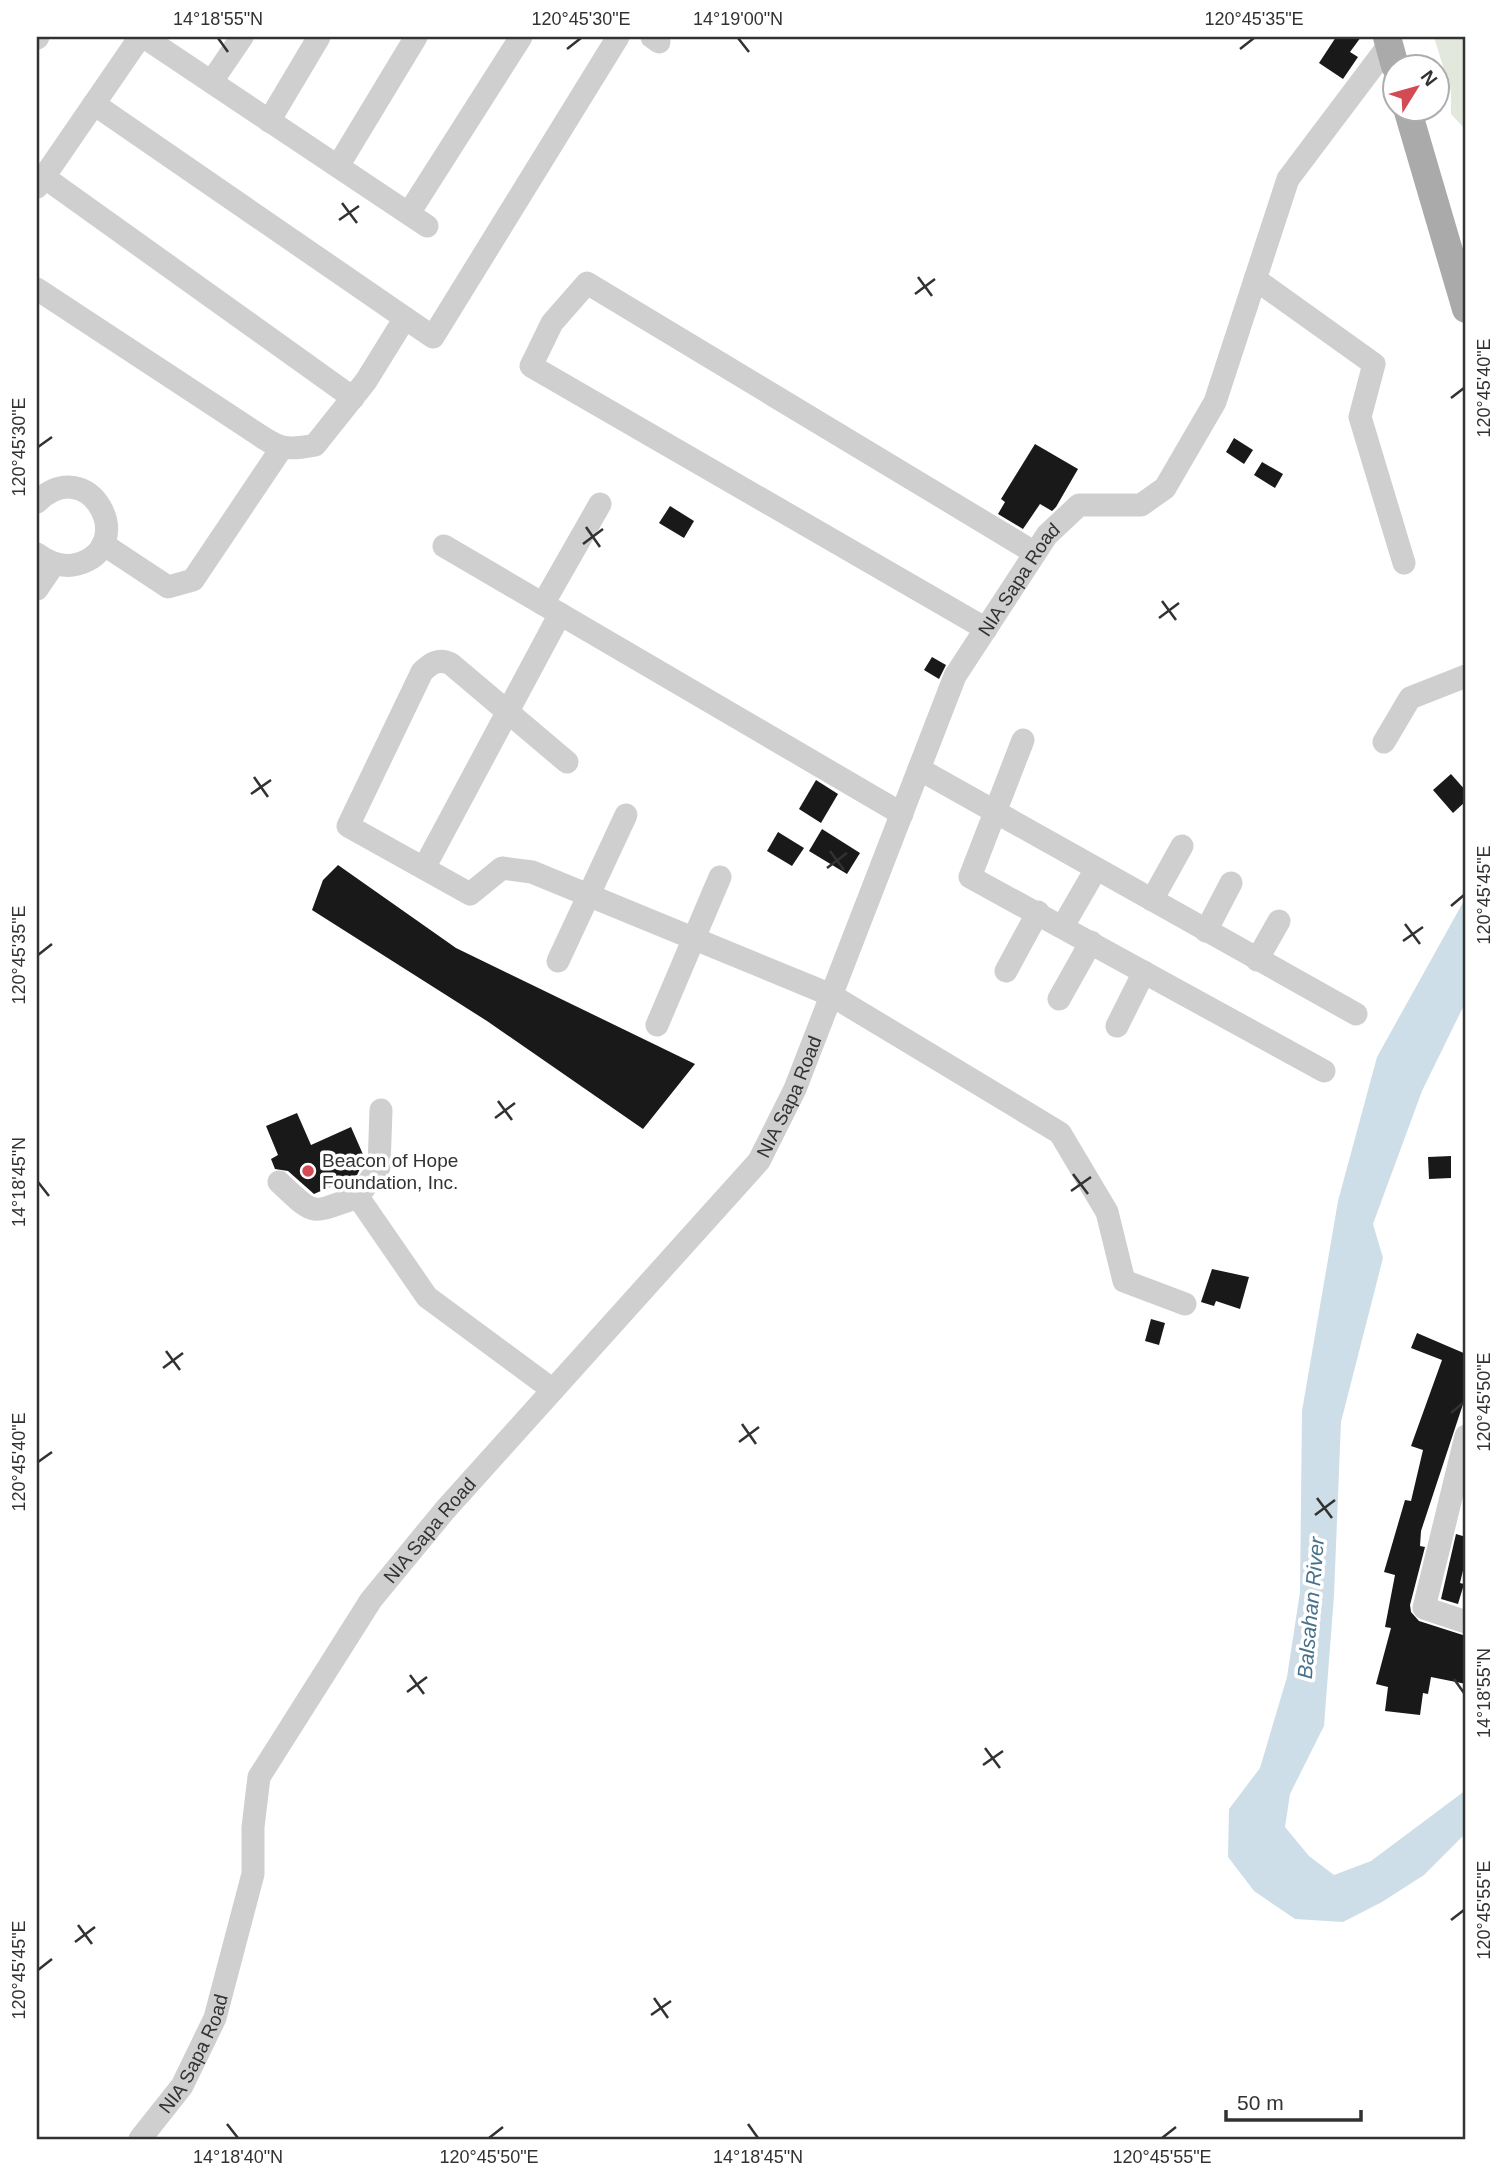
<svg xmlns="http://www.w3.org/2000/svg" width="1503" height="2176" font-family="Arial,sans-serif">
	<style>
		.green { fill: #e2e8dc }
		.water { fill: #cedee8 }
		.building { fill: #191919 }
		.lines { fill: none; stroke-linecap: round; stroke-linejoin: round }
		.minor { stroke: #cfcfcf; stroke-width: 23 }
		.major { stroke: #aaa; stroke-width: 28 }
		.ticks { fill: none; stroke: #323232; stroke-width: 2.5 }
		.poi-dot { fill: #d34a53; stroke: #fff; stroke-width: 2.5 }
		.labels { text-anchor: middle; stroke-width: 7; stroke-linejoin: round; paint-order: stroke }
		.street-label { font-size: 19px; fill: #323232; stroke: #fff }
		.poi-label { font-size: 19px; fill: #323232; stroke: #fff; text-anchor: start }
		.water-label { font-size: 21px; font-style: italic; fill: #48718c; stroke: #fff }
		.neatline { fill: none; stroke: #323232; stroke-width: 2.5 }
		.ticks-label { font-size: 18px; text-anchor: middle; fill: #323232 }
	</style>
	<rect width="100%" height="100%" fill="#fff"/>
	<polygon class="green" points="1434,37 1466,37 1466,130 1451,114 1451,92"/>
	<polygon class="water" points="1466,897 1466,1001 1422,1091 1373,1224 1383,1258 1341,1422 1334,1595 1324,1726 1290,1794 1285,1827 1309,1856 1334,1875 1371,1861 1466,1790 1466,1833 1424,1875 1382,1902 1343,1922 1295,1919 1254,1891 1228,1857 1229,1809 1260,1768 1287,1677 1300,1592 1302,1411 1338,1201 1377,1057"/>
	<g class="building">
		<polygon points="1336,37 1361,37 1350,52 1358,57 1343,79 1319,63"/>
		<polygon points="1234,438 1253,450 1244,464 1226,452"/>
		<polygon points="1035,444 1078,469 1056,507 1052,511 1040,504 1023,529 998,514 1005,502 1001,499"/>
		<polygon points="1262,462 1283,474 1275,488 1254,475"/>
		<polygon points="670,506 694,521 684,538 659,523"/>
		<polygon points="932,657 946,665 939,679 924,670"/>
		<polygon points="1451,774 1466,791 1466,801 1453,813 1433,790"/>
		<polygon points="816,780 838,794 821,823 799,809"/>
		<polygon points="822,829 860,853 847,874 809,851"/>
		<polygon points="778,832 804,848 792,866 767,851"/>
		<polygon points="338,865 456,948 695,1064 643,1129 487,1021 312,910 323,880"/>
		<polygon points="297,1113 311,1145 351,1127 365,1159 357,1175 314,1194 288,1171 275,1169 271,1159 278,1155 266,1126"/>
		<polygon points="1451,1156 1451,1178 1429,1179 1428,1157"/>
		<polygon points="1212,1269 1249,1277 1240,1309 1216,1301 1214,1306 1201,1302"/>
		<polygon points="1151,1319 1165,1323 1159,1345 1145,1341"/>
		<polygon points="1417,1333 1466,1354 1466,1395 1421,1531 1420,1546 1425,1547 1410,1605 1411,1612 1419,1621 1466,1636 1466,1684 1431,1677 1428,1694 1423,1693 1420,1715 1385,1711 1388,1687 1376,1684 1391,1628 1385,1627 1395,1575 1384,1572 1405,1500 1411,1501 1423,1450 1411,1446 1442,1360 1411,1348"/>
		<polygon points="1456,1534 1466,1537 1466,1558 1460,1583 1464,1584 1458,1604 1441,1599"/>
	</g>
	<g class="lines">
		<g class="minor">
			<polyline points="144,37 427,226"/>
			<polyline points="652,37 659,42"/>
			<polyline points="37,38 38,37"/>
			<polyline points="212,81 242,37"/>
			<polyline points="269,121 319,37"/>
			<polyline points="338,166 416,37"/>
			<polyline points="44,177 353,398"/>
			<polyline points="37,187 140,37"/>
			<polyline points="409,213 521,37"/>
			<polyline points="1255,279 1374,364 1360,417 1404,563"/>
			<path d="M37,289L250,429C277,447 282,452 315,445L366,381L405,318L94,104"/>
			<polyline points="405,318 433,337 618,37"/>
			<path d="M37,502C89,451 140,546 78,564C63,568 49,563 37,554"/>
			<polyline points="103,544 168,587 193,580 281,449"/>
			<polyline points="444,546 902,814"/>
			<polyline points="37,589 54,564"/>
			<polyline points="543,604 600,504"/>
			<polyline points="986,629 531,366 552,323 587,283 1035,553"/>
			<polyline points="1023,740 970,877 1324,1071"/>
			<polyline points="1384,742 1410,698 1466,676"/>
			<path d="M567,762L451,664C439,658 431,663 422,672L348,826L470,894L502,868L532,872L831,995L1060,1133L1107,1212L1124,1281L1185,1304"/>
			<polyline points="919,769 1356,1014"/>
			<polyline points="424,868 560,614"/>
			<polyline points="1152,900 1182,846"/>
			<polyline points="1063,926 1096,869"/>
			<polyline points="1206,931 1231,883"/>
			<polyline points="1257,960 1279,921"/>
			<polyline points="558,961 626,815"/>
			<polyline points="1006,971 1038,912"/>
			<polyline points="1059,999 1091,942"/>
			<polyline points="657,1025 720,877"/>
			<polyline points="1117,1026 1144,972"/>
			<polyline points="381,1110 379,1167 358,1197 427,1297 553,1390"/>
			<path d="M279,1182C317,1218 310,1213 358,1197"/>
			<polyline points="1466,1436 1424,1608 1466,1622"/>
			<path id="s1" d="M140,2139L182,2086L215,2018L253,1874V1827L259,1777L371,1600L445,1510L759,1161L795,1089L955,676L1047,535L1079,505H1141L1165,488L1215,402L1288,179L1389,45"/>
		</g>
		<g class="major">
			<polyline points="1387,37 1395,66"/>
			<polyline points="1407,108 1466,309"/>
		</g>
	</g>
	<path class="ticks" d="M218,38L228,52M738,38L749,52M567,49L581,38M1240,49L1254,38M342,203L357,223M339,220L359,206M918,277L932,296M915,294L935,279M1451,398L1464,388M38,447L52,437M586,527L600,547M583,544L603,529M1162,601L1176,620M1159,618L1179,603M254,777L268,797M251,794L271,780M830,851L844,870M827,868L847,853M1451,906L1464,895M1405,924L1420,944M1403,941L1423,927M38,955L52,944M498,1101L512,1120M495,1118L515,1103M1073,1174L1088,1194M38,1182L49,1196M1071,1191L1091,1177M166,1351L180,1370M163,1368L183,1353M1451,1413L1464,1402M742,1424L756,1444M739,1442L759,1427M38,1462L52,1452M1317,1498L1332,1518M1315,1515L1335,1500M410,1675L424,1694M1454,1679L1464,1693M407,1692L427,1677M985,1748L1000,1768M983,1765L1003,1751M1451,1920L1464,1910M78,1925L92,1944M75,1942L95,1927M38,1970L52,1959M654,1998L668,2018M651,2015L671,2001M227,2124L238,2138M748,2124L758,2138M489,2138L503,2127M1162,2138L1176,2127"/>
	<circle class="poi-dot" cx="308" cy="1171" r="7"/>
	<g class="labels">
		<g class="street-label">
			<text dy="7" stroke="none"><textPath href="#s1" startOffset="1824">NIA Sapa Road</textPath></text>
			<text dy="7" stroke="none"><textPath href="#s1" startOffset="1256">NIA Sapa Road</textPath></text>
			<text dy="7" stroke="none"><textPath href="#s1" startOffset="690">NIA Sapa Road</textPath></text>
			<text dy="7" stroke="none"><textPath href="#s1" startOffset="102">NIA Sapa Road</textPath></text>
		</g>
		<g class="poi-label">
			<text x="322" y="1167">Beacon of Hope<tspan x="322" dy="22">Foundation, Inc.</tspan></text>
		</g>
		<g class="water-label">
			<text transform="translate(1311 1608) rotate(-85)" y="7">Balsahan River</text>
		</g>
	</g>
	<rect width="1503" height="2176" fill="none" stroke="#ffffff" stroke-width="77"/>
	<g transform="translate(1416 88) rotate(53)"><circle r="33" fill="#ffffff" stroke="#adadad" stroke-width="2"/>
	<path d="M0-5L12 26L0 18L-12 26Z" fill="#d34a53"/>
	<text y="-10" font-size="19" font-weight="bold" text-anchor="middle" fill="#323232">N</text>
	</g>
	<path d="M1226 2110v10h135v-10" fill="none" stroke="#323232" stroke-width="3.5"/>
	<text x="1237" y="2110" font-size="21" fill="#323232" stroke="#ffffff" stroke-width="5" paint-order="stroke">50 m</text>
	<rect x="38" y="38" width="1426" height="2100" class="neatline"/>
	<g class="ticks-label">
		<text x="218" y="25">14°18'55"N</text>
		<text x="581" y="25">120°45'30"E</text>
		<text x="738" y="25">14°19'00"N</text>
		<text x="1254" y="25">120°45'35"E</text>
		<text transform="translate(1484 388) rotate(-90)" y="6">120°45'40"E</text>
		<text transform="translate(19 447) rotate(-90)" y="6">120°45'30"E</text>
		<text transform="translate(1484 895) rotate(-90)" y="6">120°45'45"E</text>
		<text transform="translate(19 955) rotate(-90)" y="6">120°45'35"E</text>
		<text transform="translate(19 1182) rotate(-90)" y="6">14°18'45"N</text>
		<text transform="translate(1484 1402) rotate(-90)" y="6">120°45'50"E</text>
		<text transform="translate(19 1462) rotate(-90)" y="6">120°45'40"E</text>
		<text transform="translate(1484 1693) rotate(-90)" y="6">14°18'55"N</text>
		<text transform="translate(1484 1910) rotate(-90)" y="6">120°45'55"E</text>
		<text transform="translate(19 1970) rotate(-90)" y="6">120°45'45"E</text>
		<text x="238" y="2163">14°18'40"N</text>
		<text x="489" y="2163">120°45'50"E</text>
		<text x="758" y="2163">14°18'45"N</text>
		<text x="1162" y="2163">120°45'55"E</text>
	</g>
</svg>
